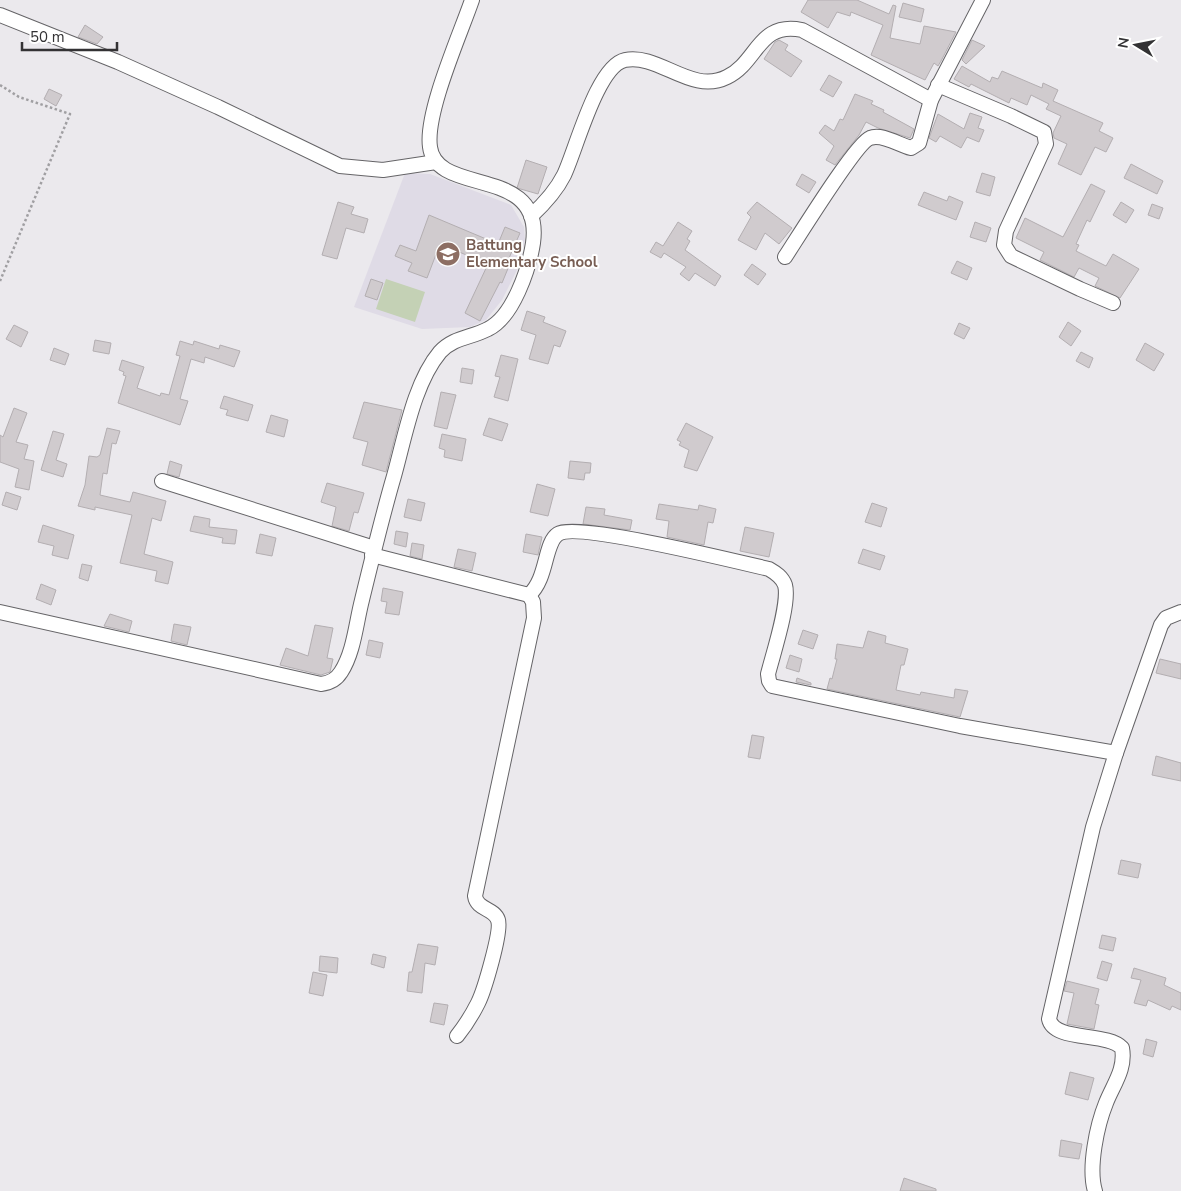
<svg xmlns="http://www.w3.org/2000/svg" width="1181" height="1191" font-family="'Nunito Sans',sans-serif">
	<style>
		.built { fill: #dfdbe6 }
		.green { fill: #c4d1b5 }
		.building { fill: #d0cbce; stroke: #b3aeb1 }
		.lines { fill: none; stroke-linecap: round; stroke-linejoin: round }
		.minor-casing { stroke: #656467; stroke-width: 16 }
		.path { stroke: #a09fa2; stroke-width: 2.5; stroke-dasharray: 2.5 2.5; stroke-linecap: butt }
		.minor { stroke: #fff; stroke-width: 14 }
		.labels { text-anchor: middle; stroke-width: 4; stroke-linejoin: round; paint-order: stroke }
		.education-label { font-size: 15px; font-weight: bold; fill: #785e54; stroke: #fff; text-anchor: start }
	</style>
	<rect width="100%" height="100%" fill="#ebe9ed"/>
	<polygon class="built" points="405,173 430,174 511,205 524,227 525,240 518,268 502,300 486,320 470,327 422,329 354,307"/>
	<polygon class="green" points="386,279 425,292 415,322 376,309"/>
	<g class="building">
		<polygon points="808,0 857,0 889,14 893,5 896,6 890,38 920,44 924,26 956,32 941,61 938,66 934,63 925,80 871,55 883,25 851,12 850,16 837,12 828,28 801,12"/>
		<polygon points="903,3 924,9 921,22 899,17"/>
		<polygon points="85,25 103,37 97,44 78,37"/>
		<polygon points="779,40 788,45 785,50 802,61 791,77 764,59 775,42"/>
		<polygon points="972,40 985,46 966,64 962,60"/>
		<polygon points="962,66 990,82 992,77 998,79 1002,71 1042,88 1043,83 1058,90 1053,101 1103,123 1099,131 1113,138 1106,152 1095,147 1081,175 1058,164 1067,144 1054,138 1053,133 1061,116 1046,109 1049,104 1031,95 1027,105 1011,98 1009,103 971,84 969,87 954,79"/>
		<polygon points="829,75 842,82 833,97 820,90"/>
		<polygon points="49,89 62,95 56,106 44,99"/>
		<polygon points="855,94 873,101 871,104 884,110 883,112 914,129 910,138 878,128 866,122 859,135 835,165 826,160 834,146 819,133 825,125 834,131 840,119 843,120"/>
		<polygon points="970,113 982,117 978,128 984,130 979,142 967,137 961,148 940,136 936,142 929,138 938,114 964,129"/>
		<polygon points="526,160 547,167 538,194 517,188"/>
		<polygon points="1131,164 1163,181 1157,194 1124,178"/>
		<polygon points="982,173 995,177 990,196 976,192"/>
		<polygon points="802,174 816,182 809,193 796,185"/>
		<polygon points="1091,184 1105,191 1090,222 1087,220 1076,244 1079,245 1076,251 1106,266 1113,254 1139,269 1120,298 1095,286 1099,278 1079,268 1074,277 1040,260 1044,252 1016,238 1025,218 1063,237"/>
		<polygon points="924,192 947,201 949,196 963,202 956,220 918,205"/>
		<polygon points="338,202 354,207 351,214 368,219 364,233 346,228 337,259 322,255"/>
		<polygon points="757,202 792,228 779,244 765,233 756,250 738,240 751,217 747,213"/>
		<polygon points="1121,202 1134,210 1126,223 1113,215"/>
		<polygon points="1152,204 1163,208 1159,219 1148,215"/>
		<polygon points="429,215 498,244 505,227 520,233 506,265 509,266 502,283 500,282 480,321 465,313 488,264 440,244 427,278 408,271 412,263 395,256 400,245 416,251"/>
		<polygon points="678,222 692,231 687,239 690,241 685,250 721,276 715,286 695,273 689,281 680,274 686,267 664,253 661,258 650,252 656,242 663,246"/>
		<polygon points="975,222 991,228 986,242 970,237"/>
		<polygon points="957,261 972,268 967,280 951,273"/>
		<polygon points="752,264 766,274 758,285 744,275"/>
		<polygon points="371,279 383,283 377,300 365,296"/>
		<polygon points="527,311 545,317 543,322 566,331 560,347 554,345 548,364 529,359 536,335 521,330"/>
		<polygon points="1068,322 1081,331 1071,346 1059,337"/>
		<polygon points="959,323 970,328 964,339 954,334"/>
		<polygon points="14,325 28,332 21,347 6,339"/>
		<polygon points="95,340 111,343 109,354 93,351"/>
		<polygon points="180,341 193,345 194,341 219,349 220,345 240,351 234,367 205,357 204,363 191,359 180,399 188,401 180,425 118,403 126,376 123,375 124,372 119,370 122,360 144,367 137,388 160,396 161,393 169,395 180,356 176,355"/>
		<polygon points="1145,343 1164,354 1154,371 1136,360"/>
		<polygon points="54,348 69,354 65,365 50,360"/>
		<polygon points="1081,352 1093,358 1089,368 1076,361"/>
		<polygon points="501,355 518,359 508,401 494,397 500,377 495,376"/>
		<polygon points="462,368 474,370 472,384 460,382"/>
		<polygon points="441,392 456,395 447,429 434,426"/>
		<polygon points="224,396 253,405 248,421 226,415 228,410 220,408"/>
		<polygon points="364,402 402,410 386,472 362,465 368,442 353,438"/>
		<polygon points="14,408 27,413 16,442 28,445 24,459 34,461 29,490 15,487 19,469 0,462 0,435 3,437"/>
		<polygon points="271,415 288,420 284,437 266,432"/>
		<polygon points="489,418 508,424 502,441 483,435"/>
		<polygon points="686,423 713,437 697,471 684,467 689,450 679,445 681,442 677,440"/>
		<polygon points="107,428 120,431 116,444 112,443 107,474 103,473 100,495 130,502 133,492 166,501 161,521 152,518 144,554 173,562 168,584 155,581 157,571 120,563 132,515 95,507 95,510 78,506 85,485 89,456 97,457 100,455"/>
		<polygon points="53,431 64,434 56,460 67,464 63,477 41,470"/>
		<polygon points="442,434 466,439 462,461 444,457 445,450 439,448"/>
		<polygon points="170,461 182,465 179,477 167,474"/>
		<polygon points="570,461 591,463 590,473 585,473 584,480 568,478"/>
		<polygon points="327,483 364,493 358,513 354,512 349,531 332,526 336,507 321,502"/>
		<polygon points="537,484 555,489 548,516 530,512"/>
		<polygon points="6,492 21,497 17,510 2,505"/>
		<polygon points="408,499 425,503 421,521 404,517"/>
		<polygon points="872,503 887,508 881,527 865,522"/>
		<polygon points="659,504 698,510 699,505 716,509 713,523 708,522 704,545 667,537 669,521 656,519"/>
		<polygon points="586,507 605,509 604,515 632,520 630,530 583,524"/>
		<polygon points="194,516 210,519 209,527 237,530 235,544 222,543 223,538 190,531"/>
		<polygon points="43,525 74,535 68,559 52,555 54,546 38,542"/>
		<polygon points="745,527 774,533 769,557 740,551"/>
		<polygon points="396,531 408,533 406,547 394,544"/>
		<polygon points="260,534 276,538 272,556 256,553"/>
		<polygon points="526,534 542,537 538,555 523,552"/>
		<polygon points="412,543 424,545 422,559 410,556"/>
		<polygon points="458,549 476,553 472,571 454,567"/>
		<polygon points="863,549 885,556 880,570 858,563"/>
		<polygon points="82,564 92,566 88,581 79,578"/>
		<polygon points="41,584 56,590 51,605 36,599"/>
		<polygon points="383,588 403,592 399,615 385,613 387,602 381,601"/>
		<polygon points="110,614 132,621 129,632 104,626"/>
		<polygon points="174,624 191,627 187,645 171,641"/>
		<polygon points="315,625 333,628 327,658 333,659 330,672 321,675 280,665 286,648 308,656"/>
		<polygon points="803,630 818,635 813,649 798,644"/>
		<polygon points="868,631 886,636 885,643 908,649 904,665 901,665 896,690 920,695 921,692 954,698 955,689 968,691 960,717 827,689 830,678 832,679 837,659 835,659 837,644 863,648"/>
		<polygon points="369,640 383,643 380,658 366,655"/>
		<polygon points="790,655 802,659 799,672 786,668"/>
		<polygon points="1160,659 1181,664 1181,679 1156,673"/>
		<polygon points="797,678 811,683 811,685 796,682"/>
		<polygon points="752,735 764,737 760,759 748,757"/>
		<polygon points="1156,756 1181,763 1181,781 1152,775"/>
		<polygon points="1121,860 1141,864 1138,878 1118,874"/>
		<polygon points="1102,935 1116,938 1113,951 1099,948"/>
		<polygon points="418,944 438,947 435,965 425,963 422,993 407,991 409,972 412,972"/>
		<polygon points="373,954 386,957 384,968 371,964"/>
		<polygon points="320,956 338,958 337,973 319,971"/>
		<polygon points="1102,961 1112,964 1107,981 1097,978"/>
		<polygon points="1134,968 1166,978 1164,985 1181,993 1181,1010 1172,1006 1170,1010 1148,1000 1146,1006 1134,1003 1141,980 1131,978"/>
		<polygon points="313,972 327,975 323,996 309,993"/>
		<polygon points="1067,981 1099,989 1095,1004 1099,1005 1094,1029 1067,1024 1074,993 1064,991"/>
		<polygon points="434,1003 448,1005 444,1025 430,1022"/>
		<polygon points="1146,1039 1157,1042 1153,1057 1143,1054"/>
		<polygon points="1070,1072 1094,1078 1088,1100 1065,1094"/>
		<polygon points="1061,1140 1082,1144 1079,1159 1059,1156"/>
		<polygon points="904,1178 936,1189 936,1191 900,1191"/>
	</g>
	<g class="lines">
		<defs>
			<g id="minor">
				<polyline points="0,15 118,62 218,107 340,166 383,170 436,162"/>
				<polyline points="938,85 1011,116 1044,132 1046,144 1006,231 1004,245 1011,256 1080,289 1113,303"/>
				<path d="M531,216C544,204 556,191 564,175C576,150 597,66 625,60C659,53 691,95 727,77C758,62 758,21 802,30L931,100"/>
				<path d="M785,257C797,239 856,143 870,138C882,133 899,145 911,148L919,143L931,100L983,0"/>
				<polyline points="162,481 374,548"/>
				<path d="M372,555L529,595C548,578 544,543 558,534C576,522 739,562 769,569C776,573 782,577 785,585C790,603 773,654 768,674L769,681L772,686L960,726L1116,753L1161,625L1166,618L1181,612"/>
				<path d="M0,612L321,684C330,683 336,680 341,672C354,652 356,623 362,600C372,559 382,517 394,476C405,437 414,383 440,352C454,337 471,338 488,329C513,317 529,269 533,243C544,164 436,197 430,147C425,113 460,35 472,0"/>
				<path d="M457,1036C465,1026 472,1015 478,1003C484,991 502,931 498,920C494,908 477,910 475,896L534,618L533,602L529,595"/>
				<path d="M1095,1191C1088,1168 1097,1125 1106,1103C1113,1085 1126,1069 1122,1048C1107,1032 1054,1042 1049,1019L1093,827L1116,753"/>
			</g>
		</defs>
		<use href="#minor" class="minor-casing"/>
		<polyline class="path" points="0,85 19,97 70,114 0,281"/>
		<use href="#minor" class="minor"/>
	</g>
	<defs>
		<symbol id="school-disc" viewBox="-11 -11 22 22"><circle r="9.5" fill="#8d6e63" stroke="#fff"/><path d="M0-5L7-2L0 1L-7-2ZM-4 1L0 2.5L4 1V4Q0 6-4 4Z" fill="#fff"/></symbol>
	</defs>
	<g fill-rule="evenodd">
		<use href="#school-disc" x="434" y="240" width="28" height="28"/>
	</g>
	<g class="labels">
		<g class="education-label">
			<text x="466" y="250">Battung<tspan x="466" dy="17">Elementary School</tspan></text>
		</g>
	</g>
	<g transform="translate(1136 45) rotate(280)" stroke="#ffffff" stroke-width="4" paint-order="stroke">
	<path d="M0-4L9 19L0 12L-9 19Z" fill="#333234"/>
	<text y="-8" font-size="14" font-weight="bold" text-anchor="middle" fill="#333234">N</text>
	</g>
	<path d="M22 42v8h95v-8" fill="none" stroke="#333234" stroke-width="2.5"/>
	<text x="30" y="42" font-size="15" fill="#333234" stroke="#ffffff" stroke-width="4" paint-order="stroke">50 m</text>
</svg>
